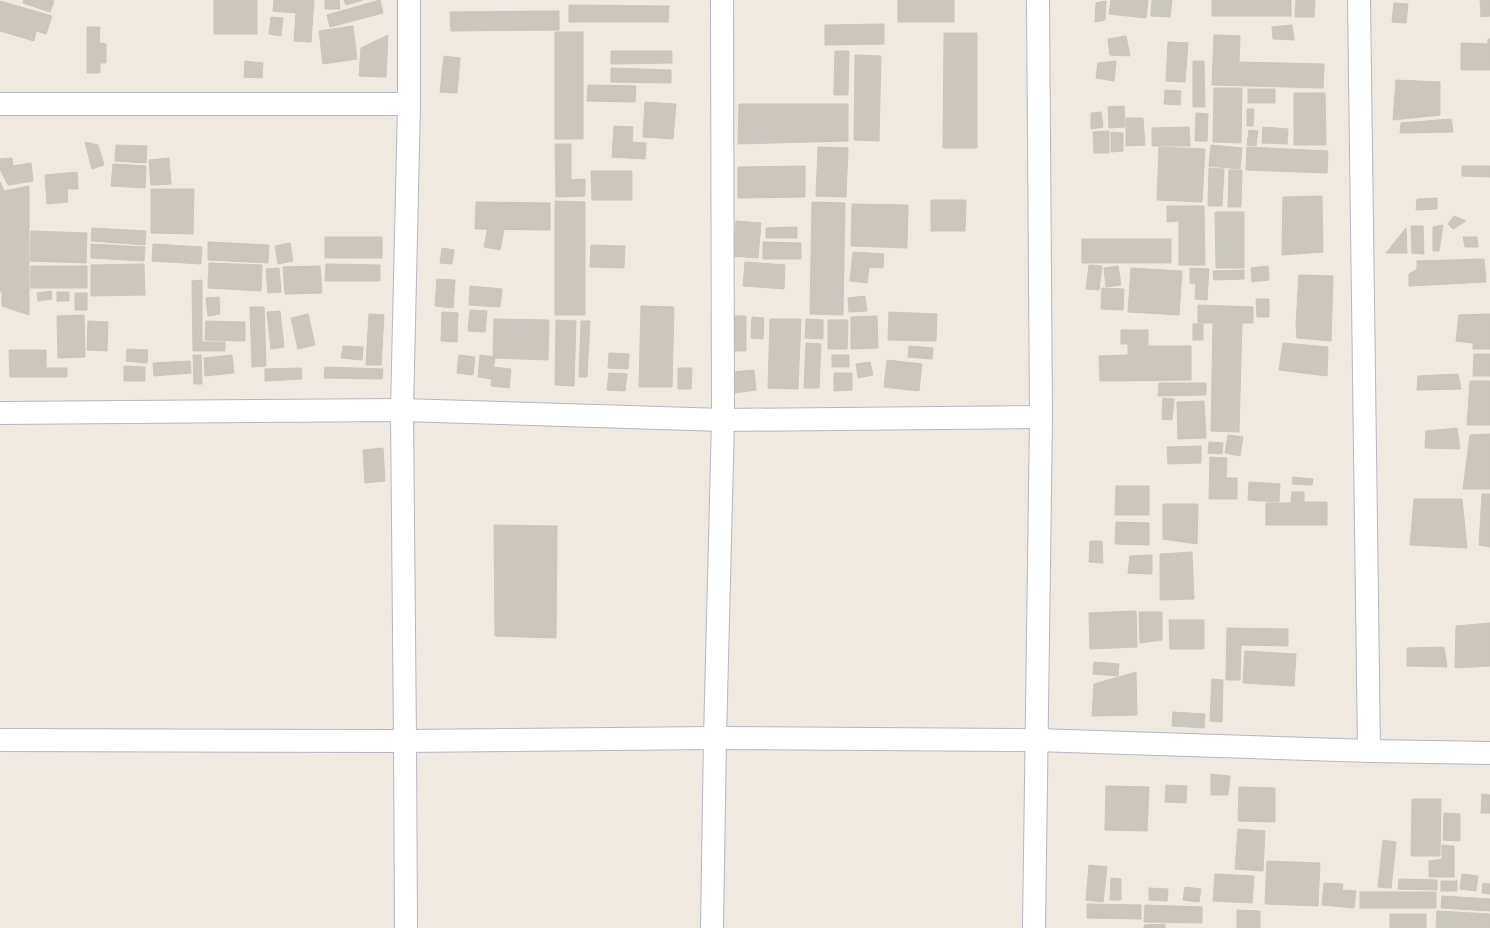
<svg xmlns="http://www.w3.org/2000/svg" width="1490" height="928" font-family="'Open Sans',sans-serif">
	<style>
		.building { fill: #cbc7bf; stroke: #cbc5ba }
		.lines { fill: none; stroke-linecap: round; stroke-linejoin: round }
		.minor-casing { stroke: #b4b7c1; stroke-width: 24 }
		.minor { stroke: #fff; stroke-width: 22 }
	</style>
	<rect width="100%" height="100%" fill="#efe9e1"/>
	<g class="building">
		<polygon points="24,0 50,0 54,1 50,12 23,3"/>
		<rect x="214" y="0" width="43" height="34"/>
		<polygon points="274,0 314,0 311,42 294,41 296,13 273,11"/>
		<polygon points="325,0 339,0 340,9 325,9"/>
		<polygon points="344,0 363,0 346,5"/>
		<polygon points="380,0 383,13 330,27 327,15"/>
		<rect x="898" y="0" width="56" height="22"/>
		<polygon points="1111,0 1148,0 1146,18 1109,14"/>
		<polygon points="1152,0 1172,0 1170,17 1151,16"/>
		<rect x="1212" y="0" width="79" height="16"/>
		<polygon points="1296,0 1315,0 1314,17 1295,17"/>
		<polygon points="1480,0 1490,0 1490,16 1481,17"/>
		<polygon points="0,1 52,16 46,34 36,31 34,41 0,31"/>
		<polygon points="1106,1 1105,20 1095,22 1096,3"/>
		<polygon points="1394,3 1408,4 1406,23 1392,22"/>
		<polygon points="569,5 669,6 668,22 569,22"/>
		<polygon points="559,11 559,30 451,31 450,12"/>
		<polygon points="271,17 283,18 281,36 269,34"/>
		<polygon points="884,24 884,44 825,45 825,25"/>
		<polygon points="1292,25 1294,40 1273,39 1272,27"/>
		<polygon points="353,26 357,59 323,64 319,31"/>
		<polygon points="87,27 100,27 99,43 106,44 106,63 100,63 100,73 87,73"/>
		<rect x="555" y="32" width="28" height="107"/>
		<polygon points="944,33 977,33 977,148 943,148"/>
		<polygon points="388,35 386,77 359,76 361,48"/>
		<polygon points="1214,35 1240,36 1239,62 1324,64 1323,88 1212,85"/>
		<polygon points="1126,36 1130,56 1110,55 1108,39"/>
		<polygon points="1488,39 1490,39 1490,70 1461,70 1461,43 1488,44"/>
		<polygon points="1168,42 1188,43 1185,82 1166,81"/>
		<polygon points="611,51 672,51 672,63 611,64"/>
		<polygon points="835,51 849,51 848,95 834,95"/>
		<polygon points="855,55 881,56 879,141 854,140"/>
		<polygon points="444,56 460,58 457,93 440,92"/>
		<polygon points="245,61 263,63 262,78 244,77"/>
		<polygon points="1116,61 1114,81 1096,78 1098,63"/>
		<polygon points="1193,61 1204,61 1205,107 1193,107"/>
		<polygon points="611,68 671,70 671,83 611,82"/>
		<polygon points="1396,80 1440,82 1440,115 1393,120"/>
		<polygon points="588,85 636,86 635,102 587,101"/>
		<polygon points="1214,88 1242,88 1241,143 1213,142"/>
		<rect x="1248" y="89" width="27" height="14"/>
		<polygon points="1165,90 1181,91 1180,105 1164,104"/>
		<polygon points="1294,93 1325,93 1326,145 1294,145"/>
		<polygon points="645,102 676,104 673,139 643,137"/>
		<polygon points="739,104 848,104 848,141 738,144"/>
		<polygon points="1124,106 1125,127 1109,128 1108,107"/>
		<polygon points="1247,109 1254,109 1253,126 1247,126"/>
		<polygon points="1101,112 1103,127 1091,129 1091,113"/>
		<polygon points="1196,113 1208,114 1207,141 1195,141"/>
		<polygon points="1126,118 1143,118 1145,145 1126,146"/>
		<polygon points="1451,119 1453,132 1400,133 1401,123"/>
		<polygon points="614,126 633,127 632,142 646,143 645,159 612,157"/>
		<polygon points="1189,127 1190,146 1152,146 1152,128"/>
		<polygon points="1263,127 1288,129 1287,144 1262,143"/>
		<polygon points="1249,130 1258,131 1256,146 1247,145"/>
		<polygon points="1109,131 1109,153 1094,153 1093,132"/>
		<polygon points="1111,132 1123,133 1123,151 1111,152"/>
		<polygon points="85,142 98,145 104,165 92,169"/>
		<polygon points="555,144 571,144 571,180 585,179 585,196 556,197"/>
		<polygon points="116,145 147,146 146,163 115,161"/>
		<polygon points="1211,145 1242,148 1240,169 1209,166"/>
		<polygon points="818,147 848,148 846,197 816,196"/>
		<polygon points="1159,147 1205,149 1202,202 1157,200"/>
		<polygon points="1247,147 1328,151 1327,173 1246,170"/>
		<polygon points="12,158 13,166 31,163 33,181 8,185 0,169 0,159"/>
		<polygon points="169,158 171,184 151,185 149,160"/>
		<polygon points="113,164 146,166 145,188 111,186"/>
		<polygon points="805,166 805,197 738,198 738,167"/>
		<polygon points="1462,166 1490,166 1490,177 1462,176"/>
		<polygon points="1209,168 1224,169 1222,206 1208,206"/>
		<polygon points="1229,170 1242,170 1241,207 1228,207"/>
		<polygon points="591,171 632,171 632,200 592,200"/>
		<polygon points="77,172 78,189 67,189 68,202 47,204 45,175"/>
		<polygon points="0,182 4,191 29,186 29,315 2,306 2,291 0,291"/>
		<polygon points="151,189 194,189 193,234 151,233"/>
		<polygon points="1322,196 1323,252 1282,255 1283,197"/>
		<polygon points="1437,198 1437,209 1416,210 1417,199"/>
		<polygon points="931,200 966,200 965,231 931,231"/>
		<polygon points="555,201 585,202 585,315 555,315"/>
		<polygon points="476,202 550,203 550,230 475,229"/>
		<polygon points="812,202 845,203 843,315 810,314"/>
		<polygon points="852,204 908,205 907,248 851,246"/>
		<polygon points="1167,206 1204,206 1205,265 1179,265 1179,221 1167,222"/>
		<polygon points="1215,212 1244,212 1244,268 1216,268"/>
		<polygon points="1454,216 1466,221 1453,229 1448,224"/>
		<polygon points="736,221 761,223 758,258 732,256"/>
		<polygon points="1443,225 1439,251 1433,251 1433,227"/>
		<polygon points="488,226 504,229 500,250 484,247"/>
		<polygon points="1411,226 1423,226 1424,254 1412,253"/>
		<polygon points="797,227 797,238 766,238 766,228"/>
		<polygon points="92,228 146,231 145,245 91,241"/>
		<polygon points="1406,228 1407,253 1386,253"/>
		<polygon points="31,231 87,233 86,263 30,261"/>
		<rect x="325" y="237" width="57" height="21"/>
		<polygon points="1463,237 1477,237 1478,247 1465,247"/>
		<rect x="1082" y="239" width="89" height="24"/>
		<polygon points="208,242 269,245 268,263 208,260"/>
		<polygon points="763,242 801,243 801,259 763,259"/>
		<polygon points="290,243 293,261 278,264 275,246"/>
		<polygon points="91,244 145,247 144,261 91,258"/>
		<polygon points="153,244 202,247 201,264 152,261"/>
		<polygon points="591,245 625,246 624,268 590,267"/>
		<polygon points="442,248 454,250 452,264 440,263"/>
		<polygon points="853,252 884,254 883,268 869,267 867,283 850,281"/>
		<polygon points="1484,259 1486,282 1409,286 1409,274 1417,269 1417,261"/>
		<polygon points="745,262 785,265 784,289 743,286"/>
		<polygon points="209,263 262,265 261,291 208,288"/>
		<polygon points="144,264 145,295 91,296 91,265"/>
		<polygon points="326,264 380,265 380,281 325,281"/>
		<polygon points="1089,265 1102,266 1099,290 1086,289"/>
		<polygon points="31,266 87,266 87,288 30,288"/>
		<polygon points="320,266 322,293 285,294 283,267"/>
		<polygon points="1118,266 1121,285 1106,287 1104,268"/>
		<polygon points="1268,266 1269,280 1252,282 1251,268"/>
		<polygon points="279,268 281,292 268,293 266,269"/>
		<polygon points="1131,268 1182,271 1179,315 1128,312"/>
		<polygon points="1190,268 1209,269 1207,300 1195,299 1196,284 1190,283"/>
		<polygon points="1244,270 1244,279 1214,280 1213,271"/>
		<polygon points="1299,275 1333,276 1331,341 1297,338 1296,323"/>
		<polygon points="437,279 455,280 453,308 435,306"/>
		<polygon points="202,280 202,342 225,342 225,351 193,351 192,281"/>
		<polygon points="470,286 502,289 500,307 469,305"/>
		<polygon points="1102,288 1124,289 1123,310 1101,309"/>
		<polygon points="51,291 52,299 38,301 37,293"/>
		<rect x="57" y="292" width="12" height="9"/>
		<rect x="75" y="293" width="12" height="17"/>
		<polygon points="865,296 867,311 849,312 848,298"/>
		<polygon points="219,297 220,314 208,316 206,298"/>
		<polygon points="1256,299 1269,299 1269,317 1257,317"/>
		<polygon points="1198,305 1253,307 1253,323 1242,323 1239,432 1211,431 1213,323 1198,323"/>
		<polygon points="641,306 674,307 672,387 639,387"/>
		<polygon points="250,307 264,307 266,366 252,367"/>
		<polygon points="470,310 487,311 485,332 468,331"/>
		<polygon points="280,311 284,347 271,349 267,312"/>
		<polygon points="442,312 458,313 457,342 441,341"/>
		<polygon points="889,312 937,314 936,341 888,340"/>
		<polygon points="308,314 315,345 298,349 291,318"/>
		<polygon points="369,314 384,315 381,365 366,365"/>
		<polygon points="1490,314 1490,349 1473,349 1473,343 1456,341 1459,315"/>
		<polygon points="84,315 85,357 58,358 57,316"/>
		<polygon points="728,316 746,316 746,351 727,351"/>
		<polygon points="877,316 878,348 851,349 851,317"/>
		<polygon points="752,317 764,318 763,339 751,338"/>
		<polygon points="494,319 549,320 548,360 493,358"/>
		<polygon points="770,319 801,319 798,389 768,388"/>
		<polygon points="806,319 823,320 823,339 805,338"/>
		<polygon points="556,320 576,321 574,386 555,385"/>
		<polygon points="828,320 848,320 847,349 828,349"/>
		<polygon points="88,321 108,322 107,351 87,350"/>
		<polygon points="206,321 245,322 245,341 205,340"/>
		<polygon points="581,321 590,321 587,377 579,377"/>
		<rect x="1193" y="324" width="10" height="16"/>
		<polygon points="1121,330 1148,330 1148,346 1191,346 1191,380 1100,381 1099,356 1128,355 1128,344 1121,344"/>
		<polygon points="806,343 821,344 819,388 804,388"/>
		<polygon points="1283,343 1328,347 1327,376 1279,370"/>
		<polygon points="343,346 363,347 362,360 341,358"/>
		<polygon points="909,346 933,348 932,359 908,357"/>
		<polygon points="127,349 148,350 147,363 126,361"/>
		<polygon points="9,350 46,350 46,368 67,368 67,377 10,377"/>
		<polygon points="609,353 629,354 628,369 608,368"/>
		<polygon points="1474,354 1490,354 1490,376 1473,376"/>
		<polygon points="193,355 201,355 202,384 194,384"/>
		<polygon points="232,355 234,373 205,376 204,358"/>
		<polygon points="459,355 475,357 473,375 457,373"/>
		<polygon points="480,355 495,357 492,379 478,377"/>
		<rect x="832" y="355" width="17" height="12"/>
		<polygon points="887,360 922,364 919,391 884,387"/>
		<polygon points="190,361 191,373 154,376 153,363"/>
		<polygon points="870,362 873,375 858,378 856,364"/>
		<polygon points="124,366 145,367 145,381 124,381"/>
		<polygon points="325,367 383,369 382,379 324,378"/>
		<polygon points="493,367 511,369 509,388 491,386"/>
		<polygon points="301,368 302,379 265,381 265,369"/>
		<polygon points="678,368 692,368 691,389 678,389"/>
		<polygon points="754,370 756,390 735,393 733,372"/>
		<polygon points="609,373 627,374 625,391 607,390"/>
		<polygon points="834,373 852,373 852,390 834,391"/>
		<polygon points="1458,374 1461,389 1417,390 1418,376"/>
		<polygon points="1470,381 1490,381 1490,425 1467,425"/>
		<polygon points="1159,383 1206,383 1206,395 1158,396"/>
		<polygon points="1163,398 1174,399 1172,420 1162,419"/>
		<polygon points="1204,401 1206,438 1178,439 1177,402"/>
		<polygon points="1457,428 1460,449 1425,448 1426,431"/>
		<polygon points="1490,434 1490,489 1463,489 1470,435"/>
		<polygon points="1228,435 1243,437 1240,456 1225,453"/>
		<polygon points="1209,442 1223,443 1222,454 1208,453"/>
		<polygon points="1201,446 1201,463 1168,464 1167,447"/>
		<polygon points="383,448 385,481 365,483 363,450"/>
		<polygon points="1210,457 1227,458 1226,478 1237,478 1237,499 1209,499"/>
		<polygon points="1293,477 1313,479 1312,485 1292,484"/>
		<polygon points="1249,482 1280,484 1279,502 1248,500"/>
		<polygon points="1116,486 1149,486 1149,515 1115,515"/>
		<polygon points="1292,492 1304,492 1304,502 1327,502 1327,525 1266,525 1266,503 1291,503"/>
		<polygon points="1482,494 1490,494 1490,547 1479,545"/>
		<polygon points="1414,499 1462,499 1467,548 1410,545"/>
		<polygon points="1163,504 1198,504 1197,544 1163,539"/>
		<polygon points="1116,522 1149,523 1149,545 1115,544"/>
		<polygon points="494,525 557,526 556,638 495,636"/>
		<polygon points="1090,541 1102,541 1103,563 1089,562"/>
		<polygon points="1192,552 1194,599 1160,600 1160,554"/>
		<polygon points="1152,555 1152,574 1128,573 1130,556"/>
		<polygon points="1136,611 1137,647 1090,649 1089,613"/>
		<polygon points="1139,612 1162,612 1162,640 1140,643"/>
		<polygon points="1169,620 1204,620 1204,649 1170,649"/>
		<polygon points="1490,623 1490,666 1455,668 1456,626"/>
		<polygon points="1227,628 1288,629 1288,646 1241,645 1240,680 1226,680"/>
		<polygon points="1444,647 1447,667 1407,666 1407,648"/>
		<polygon points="1245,651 1296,654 1294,686 1243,683"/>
		<polygon points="1094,662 1119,664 1118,676 1093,674"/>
		<polygon points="1136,672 1137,715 1092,716 1094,684"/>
		<polygon points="1212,679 1223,680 1222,722 1210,721"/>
		<polygon points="1173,712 1205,714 1204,728 1172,726"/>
		<polygon points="1211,774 1230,776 1228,795 1211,795"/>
		<polygon points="1166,785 1187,786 1186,803 1165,802"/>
		<polygon points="1106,786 1149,787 1147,831 1105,830"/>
		<polygon points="1239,787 1275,788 1275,822 1238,821"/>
		<polygon points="1482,794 1490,795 1490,813 1481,813"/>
		<polygon points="1412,799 1441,799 1440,856 1411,856"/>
		<polygon points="1444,813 1460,814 1460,841 1443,840"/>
		<polygon points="1238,829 1265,831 1263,871 1235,869"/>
		<polygon points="1383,840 1396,842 1391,888 1378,887"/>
		<polygon points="1442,845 1454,846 1454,877 1429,877 1429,861 1442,859"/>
		<polygon points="1267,861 1320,863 1318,906 1265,904"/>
		<polygon points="1089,865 1107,867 1103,902 1086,900"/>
		<polygon points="1215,874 1254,876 1252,903 1213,901"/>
		<polygon points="1462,874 1478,876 1476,891 1460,889"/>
		<polygon points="1111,878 1121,879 1121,900 1110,900"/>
		<polygon points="1399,879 1437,880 1437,890 1398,889"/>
		<rect x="1441" y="881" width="16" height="10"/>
		<polygon points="1324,883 1343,884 1342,890 1356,891 1354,908 1322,905"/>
		<polygon points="1483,883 1490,884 1490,894 1482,893"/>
		<polygon points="1185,887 1201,889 1199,902 1183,900"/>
		<polygon points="1149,888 1168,889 1167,901 1149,900"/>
		<rect x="1360" y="892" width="76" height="16"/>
		<polygon points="1442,896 1490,899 1490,911 1441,908"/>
		<polygon points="1087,904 1141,905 1141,919 1087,918"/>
		<polygon points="1145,905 1202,907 1202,923 1144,922"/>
		<polygon points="1237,910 1260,911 1260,928 1237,928"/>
		<polygon points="1437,911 1490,914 1490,928 1436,928"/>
		<rect x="1390" y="914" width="36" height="14"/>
		<polygon points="1165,924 1165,928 1144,928 1144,925"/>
	</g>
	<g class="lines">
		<defs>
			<g id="minor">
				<polyline points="1359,0 1369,751"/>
				<polyline points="0,104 409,104"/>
				<polyline points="0,413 402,410 723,420 1041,417"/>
				<polyline points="0,740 405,741 715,738 1036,740 1369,751 1490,753"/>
				<polyline points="406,928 405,741 402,410 409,104 409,0"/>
				<polyline points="712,928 715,738 723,420 722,0"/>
				<polyline points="1034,928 1041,417 1038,0"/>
			</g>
		</defs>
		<use href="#minor" class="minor-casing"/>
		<use href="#minor" class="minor"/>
	</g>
</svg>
